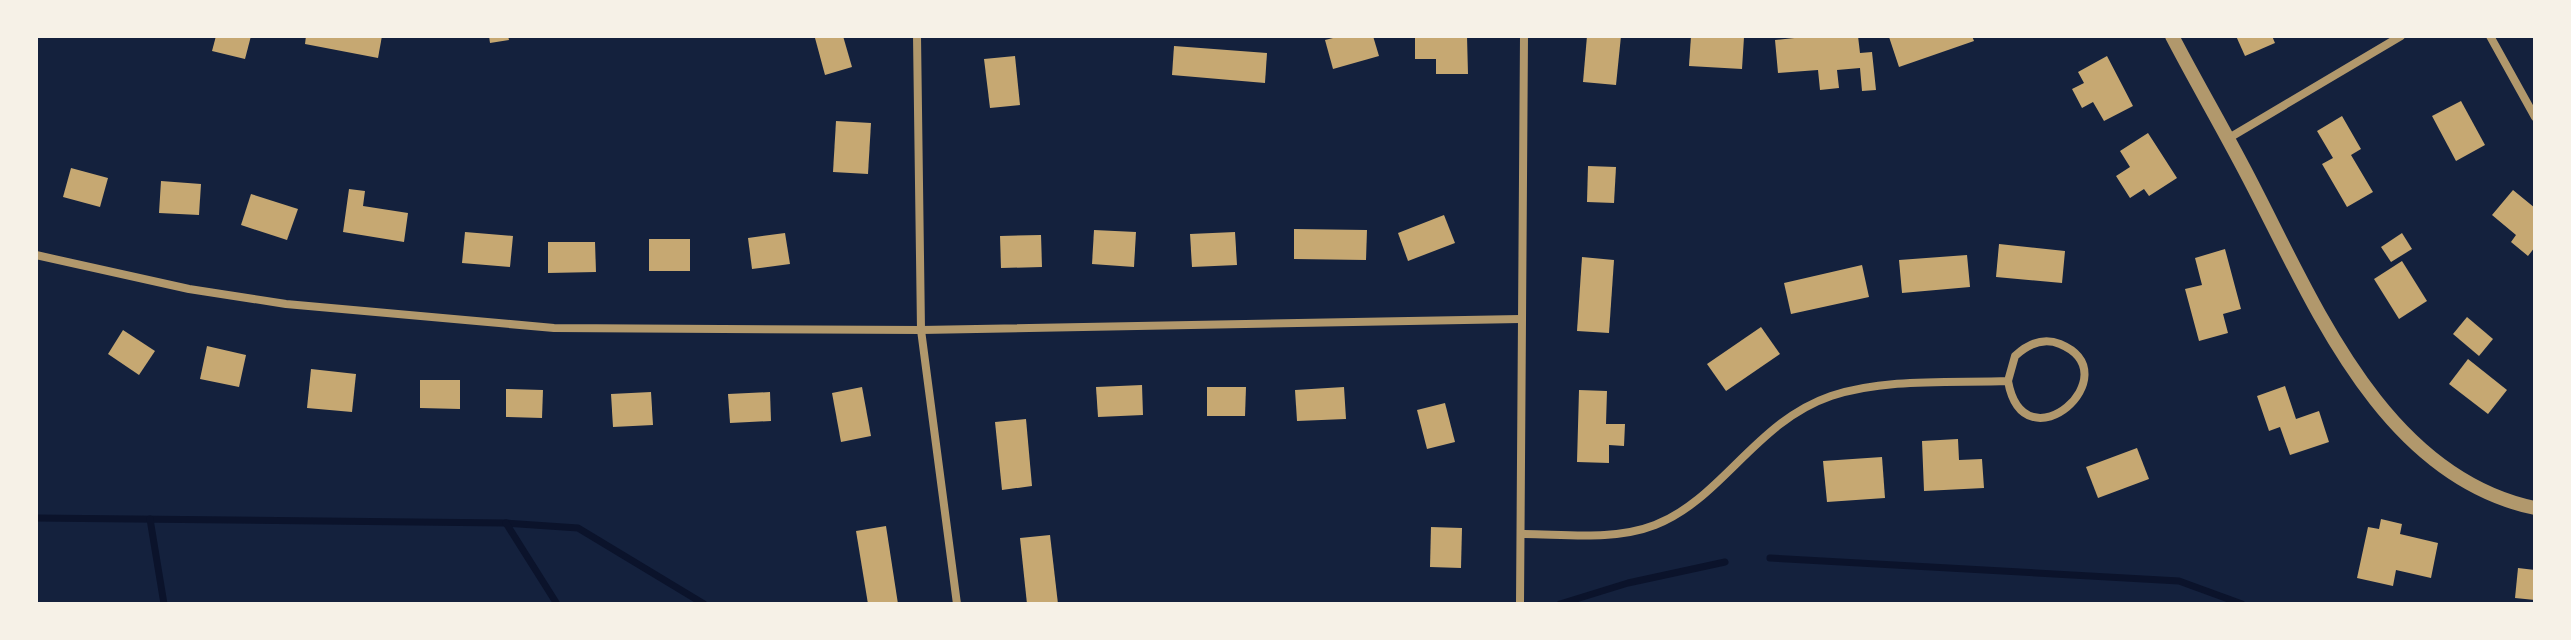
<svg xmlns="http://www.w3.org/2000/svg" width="2571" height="640" font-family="Quicksand,sans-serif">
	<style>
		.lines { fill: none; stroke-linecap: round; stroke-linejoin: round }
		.stream { stroke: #0b132b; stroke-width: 7 }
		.building { fill: #c6a872 }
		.minor { stroke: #b1986c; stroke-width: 8 }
		.tertiary { stroke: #b1986c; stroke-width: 14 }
	</style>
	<rect width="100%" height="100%" fill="#14213d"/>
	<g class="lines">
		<g class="stream">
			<polyline points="36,518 506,523 578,528 704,604"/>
			<polyline points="150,519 164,604"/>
			<polyline points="506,523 557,604"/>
			<polyline points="1770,558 2179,581 2242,604"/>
			<polyline points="1560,604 1628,583 1725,562"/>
		</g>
	</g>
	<g class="building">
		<polygon points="216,36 251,36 245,59 212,51"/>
		<polygon points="306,36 382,36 378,58 305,44"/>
		<polygon points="489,36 508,36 509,40 490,43"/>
		<polygon points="823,36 843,36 852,67 825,75 815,38"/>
		<polygon points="1341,36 1373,36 1379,56 1333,69 1325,40"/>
		<polygon points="1415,36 1467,36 1468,74 1436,74 1436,59 1415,59"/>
		<polygon points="1587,36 1621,36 1616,85 1583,82"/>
		<polygon points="1691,36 1744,37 1742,69 1689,66"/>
		<polygon points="1813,36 1858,36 1860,53 1872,52 1876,90 1862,91 1860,68 1837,70 1839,88 1820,90 1818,70 1778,73 1775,40"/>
		<polygon points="1893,36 1972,36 1974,41 1899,67 1889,37"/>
		<polygon points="2236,36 2272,36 2275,43 2245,56"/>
		<polygon points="1174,46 1267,53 1265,83 1172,75"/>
		<polygon points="1015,56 1020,105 990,108 984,59"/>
		<polygon points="2107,56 2133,106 2104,121 2093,102 2082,108 2072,89 2084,83 2078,72"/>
		<polygon points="2461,101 2485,145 2456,161 2432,116"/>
		<polygon points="2342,116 2361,149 2351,155 2373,192 2347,207 2322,164 2333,158 2317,131"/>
		<polygon points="836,121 871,123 868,174 833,172"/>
		<polygon points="2148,133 2177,178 2149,196 2144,189 2130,198 2116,176 2130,167 2120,151"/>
		<polygon points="1588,166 1616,167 1614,203 1587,202"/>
		<polygon points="71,168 108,178 100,207 63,197"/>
		<polygon points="161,181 201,184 199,215 159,213"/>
		<polygon points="349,189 365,191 363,206 408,213 404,242 343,232"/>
		<polygon points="2513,190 2535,208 2535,247 2528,256 2511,242 2516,235 2492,215"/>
		<polygon points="251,194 298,209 287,240 241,225"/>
		<polygon points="1444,215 1455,243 1408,261 1398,233"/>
		<polygon points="1294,229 1367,230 1366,260 1294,259"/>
		<polygon points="1094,230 1136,232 1134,267 1092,264"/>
		<polygon points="465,232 513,236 510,267 462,263"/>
		<polygon points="1235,232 1237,265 1192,267 1190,234"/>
		<polygon points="785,233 790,264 752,269 748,238"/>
		<polygon points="2402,233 2412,249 2391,262 2381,247"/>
		<polygon points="1041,235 1042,267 1001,268 1000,236"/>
		<rect x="649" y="239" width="41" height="32"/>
		<polygon points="548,242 595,242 596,272 548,273"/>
		<polygon points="1999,244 2065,251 2062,283 1996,277"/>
		<polygon points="2225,249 2241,309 2223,314 2228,333 2199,341 2185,289 2202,285 2195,258"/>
		<polygon points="1967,255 1970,287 1902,293 1899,260"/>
		<polygon points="1582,257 1614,260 1609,333 1577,331"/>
		<polygon points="2402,261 2427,301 2399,319 2374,279"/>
		<polygon points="1862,265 1869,297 1791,314 1784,283"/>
		<polygon points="2467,317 2493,339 2479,356 2453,334"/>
		<polygon points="1761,327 1780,354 1726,391 1707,364"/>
		<polygon points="123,330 155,351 139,375 108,354"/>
		<polygon points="207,346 246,355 239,387 200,379"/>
		<polygon points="2468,359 2507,390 2488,414 2449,384"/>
		<polygon points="311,369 356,374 352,412 307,408"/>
		<polygon points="420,380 460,380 460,409 420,408"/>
		<polygon points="1142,385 1143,415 1098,417 1096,387"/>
		<polygon points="2285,386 2296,419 2319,411 2329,442 2290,455 2280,427 2269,431 2257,396"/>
		<polygon points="862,387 871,436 841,442 832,393"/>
		<polygon points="1207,387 1246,387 1245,416 1207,416"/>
		<polygon points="1344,387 1346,419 1297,421 1295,390"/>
		<polygon points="506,389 543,390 542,418 506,417"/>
		<polygon points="1579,390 1607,391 1606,424 1625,424 1624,446 1609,445 1609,463 1577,462"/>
		<polygon points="651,392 653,425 613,427 611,394"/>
		<polygon points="770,392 771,421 730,423 728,394"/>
		<polygon points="1445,403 1455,442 1427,449 1417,410"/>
		<polygon points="1026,419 1032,486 1002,490 995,422"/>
		<polygon points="1958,439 1959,460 1982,459 1984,488 1924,491 1922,441"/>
		<polygon points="2137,448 2149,479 2098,498 2086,467"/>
		<polygon points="1882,457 1885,498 1827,502 1823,461"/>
		<polygon points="2381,519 2402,524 2400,534 2438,543 2431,578 2396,570 2393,586 2357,578 2368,527 2379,529"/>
		<polygon points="886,526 898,604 868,604 856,531"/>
		<polygon points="1431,527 1462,528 1461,568 1430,567"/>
		<polygon points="1050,535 1058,604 1027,604 1020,538"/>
		<polygon points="2518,568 2535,570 2535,600 2515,598"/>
	</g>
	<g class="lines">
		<g class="minor">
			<polyline points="917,36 921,330 957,604"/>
			<polyline points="2490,36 2535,117"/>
			<polyline points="2229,138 2401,36"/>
			<polyline points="36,255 189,289 286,304 554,328 921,330 1520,319"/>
			<path d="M1521,534C1564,534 1614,541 1655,525C1722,499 1755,422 1831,396C1885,378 1951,383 2008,381C2024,470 2132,374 2060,344C2043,337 2028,344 2015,356L2008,381"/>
			<polyline points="1520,604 1524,36"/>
		</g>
		<path class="tertiary" d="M2172,36C2198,86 2227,135 2253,186C2316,308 2385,477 2535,508"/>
	</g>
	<rect width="2571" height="640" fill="none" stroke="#f6f1e7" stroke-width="76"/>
</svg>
